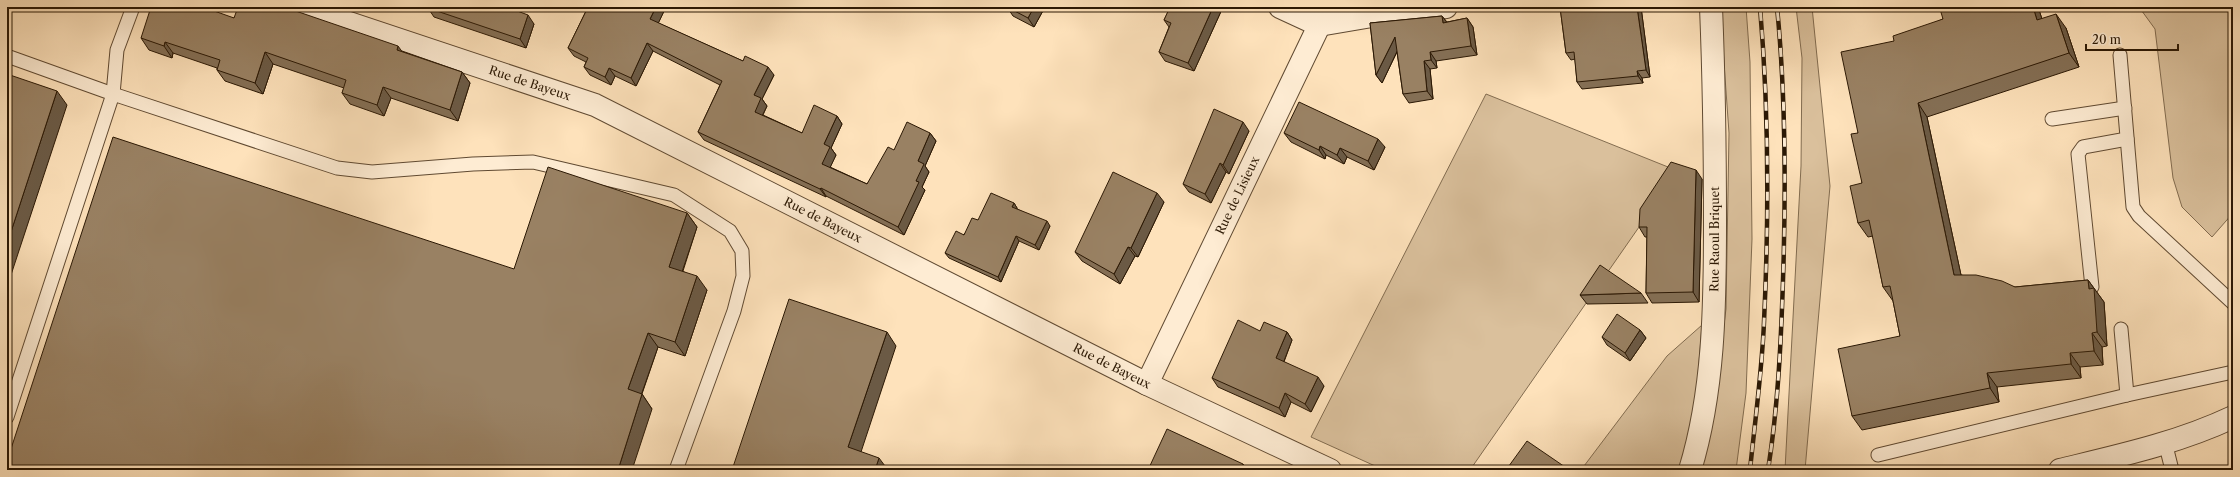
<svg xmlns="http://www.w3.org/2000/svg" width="2240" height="477" font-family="'Libre Caslon Text',serif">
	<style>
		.green { fill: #dac09c; stroke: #826c50 }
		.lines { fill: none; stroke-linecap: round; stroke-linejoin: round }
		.service-casing { stroke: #604a32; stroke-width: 15 }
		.minor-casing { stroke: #604a32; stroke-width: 24 }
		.tertiary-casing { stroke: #604a32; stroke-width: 24 }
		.service { stroke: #feecd3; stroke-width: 13 }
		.minor { stroke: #feecd3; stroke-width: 22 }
		.tertiary { stroke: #feecd3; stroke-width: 22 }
		.rail-casing { stroke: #2b1804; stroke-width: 4.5 }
		.rail { stroke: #feecd3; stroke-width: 3; stroke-dasharray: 9; stroke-linecap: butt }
		.wall { fill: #846f55; stroke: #2b1804 }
		.shaded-wall { fill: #6b5a45; stroke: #2b1804 }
		.building { fill: #998163; stroke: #2b1804 }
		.labels { text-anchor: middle; stroke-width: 3; stroke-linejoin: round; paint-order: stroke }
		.street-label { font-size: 12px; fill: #2b1804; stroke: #feecd3 }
	</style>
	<rect width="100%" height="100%" fill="#fee2bb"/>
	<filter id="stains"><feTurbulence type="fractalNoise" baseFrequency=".005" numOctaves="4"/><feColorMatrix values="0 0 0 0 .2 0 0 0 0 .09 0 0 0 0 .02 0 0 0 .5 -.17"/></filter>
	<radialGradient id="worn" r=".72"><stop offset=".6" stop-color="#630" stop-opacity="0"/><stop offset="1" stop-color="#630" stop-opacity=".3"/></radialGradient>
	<g class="green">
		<polygon points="1720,7 1746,7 1750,62 1752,239 1746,393 1736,470 1700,470 1710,435 1726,309 1729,133"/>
		<polygon points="1796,7 1812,7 1830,186 1805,470 1785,470 1801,166 1802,58"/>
		<polygon points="2139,7 2233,7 2233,213 2212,237 2182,207 2173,178 2155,29"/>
		<polygon points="1486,94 1678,171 1470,470 1384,470 1311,437"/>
		<polygon points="1702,325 1693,437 1681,470 1581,470 1667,356"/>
	</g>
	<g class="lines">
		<defs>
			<g id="service">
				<polyline points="2120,55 2133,207 2139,216 2233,303"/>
				<polyline points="7,56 113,94 337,168 372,172 473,164 533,162 674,195 730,231 742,251 743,276 734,311 676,470"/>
				<polyline points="2052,119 2125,108"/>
				<polyline points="2092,287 2078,154 2083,147 2127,139"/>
				<polyline points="2121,329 2127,395"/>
				<polyline points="7,417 113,94 117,50 133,7"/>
				<polyline points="2165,442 2172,470"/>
				<polyline points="1878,455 2127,395 2233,372"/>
			</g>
			<g id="minor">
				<path id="s1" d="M301,7L595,105L1147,384L1330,470"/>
				<polyline points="1280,7 1319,25 1372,16 1446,7"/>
				<path id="s2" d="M1147,384L1328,7"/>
			</g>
			<g id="tertiary">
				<path id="s3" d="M1690,470C1714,391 1715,307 1715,224C1715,152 1714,80 1711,7"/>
				<path d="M2060,470C2118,456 2178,443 2233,417"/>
			</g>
		</defs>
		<use href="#service" class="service-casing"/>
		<use href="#minor" class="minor-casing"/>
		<use href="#tertiary" class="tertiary-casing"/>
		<use href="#service" class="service"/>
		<use href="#minor" class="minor"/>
		<use href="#tertiary" class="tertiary"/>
		<defs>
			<g id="rail">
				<path d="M1750,470C1755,421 1762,371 1764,322C1769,217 1769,112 1760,7"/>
				<path d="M1768,470C1778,407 1781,343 1783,280C1786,189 1786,98 1777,7"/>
			</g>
		</defs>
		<use href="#rail" class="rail-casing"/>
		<use href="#rail" class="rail"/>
	</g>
	<g class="wall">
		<polygon points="428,7 522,7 520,12 534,24 526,48 434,17 428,8"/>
		<polygon points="588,7 666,7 658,23 774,75 762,99 767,106 763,115 802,133 837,116 842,124 831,148 836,155 830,167 867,184 894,150 930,133 936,141 925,166 929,172 922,187 925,190 904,235 826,196 826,197 704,140 698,132 720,85 653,51 636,86 615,76 611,85 590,75 584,67 586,62 574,56 568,48"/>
		<polygon points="1007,7 1045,7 1034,27 1013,16"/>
		<polygon points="1168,7 1223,7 1194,71 1165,61 1159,52 1169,27 1164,20 1170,8"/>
		<polygon points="1560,7 1641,7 1650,77 1642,78 1643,83 1582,89 1577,82 1575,59 1571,60 1566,53"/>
		<polygon points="1944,7 2038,7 2042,19 2066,28 2079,67 1927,117 1961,275 2015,287 2088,280 2104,302 2107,346 2102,347 2103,365 2080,367 2081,378 1997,387 1999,402 1862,430 1852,416 1900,336 1893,301 1883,287 1873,236 1868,237 1858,223 1862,183 1858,133 1894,41 1943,19"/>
		<polygon points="1442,16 1447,22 1467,18 1473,27 1477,55 1436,61 1437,68 1430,69 1433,99 1409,103 1403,94 1397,52 1382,83 1376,75 1370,23"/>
		<polygon points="234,18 402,51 462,72 470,83 458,121 391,98 384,116 350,104 342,93 344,88 273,64 263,94 225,81 217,70 217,68 173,53 172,58 149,50 141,38"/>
		<polygon points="1249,131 1229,174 1226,172 1211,203 1189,192 1183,184"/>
		<polygon points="1284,133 1385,147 1374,170 1347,157 1344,164 1326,155 1325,159 1291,142"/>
		<polygon points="1702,179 1699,302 1652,303 1646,293 1647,237 1645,237 1639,227"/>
		<polygon points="1164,202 1138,257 1135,256 1120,284 1082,261 1075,252"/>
		<polygon points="1014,203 1017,208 1017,209 1050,226 1039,250 1019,241 1001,282 949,258 945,253 978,220"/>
		<polygon points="687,213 697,227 683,271 707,290 685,356 658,347 642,394 652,409 514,269"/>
		<polygon points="1641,293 1648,303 1587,304 1580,295"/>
		<polygon points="1640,330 1646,338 1630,361 1607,345 1602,337"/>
		<polygon points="1260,331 1287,332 1292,340 1284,362 1324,386 1311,412 1291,402 1285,417 1218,387 1212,378"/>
	</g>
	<g class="shaded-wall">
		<polygon points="513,7 522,7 518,18 512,9"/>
		<polygon points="656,7 666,7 656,28 650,19"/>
		<polygon points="1034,7 1045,7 1034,27 1028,18"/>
		<polygon points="1213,7 1223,7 1194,71 1188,63"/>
		<polygon points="1637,7 1641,7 1650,77 1646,70"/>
		<polygon points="2033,7 2038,7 2047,34 2037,20"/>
		<polygon points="2056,14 2066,28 2079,67 2069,53"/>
		<polygon points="528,15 534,24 526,48 520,39"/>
		<polygon points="1442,16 1448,24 1443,23"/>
		<polygon points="1467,18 1473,27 1477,55 1471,46"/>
		<polygon points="1395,37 1400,45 1382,83 1376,75"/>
		<polygon points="165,42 173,53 172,58 164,46"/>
		<polygon points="647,43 653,51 636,86 631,78"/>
		<polygon points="398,46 406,57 397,50"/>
		<polygon points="265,52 273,64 263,94 255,83"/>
		<polygon points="1430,52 1436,61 1437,68 1431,60"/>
		<polygon points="1424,61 1430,69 1433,99 1427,91"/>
		<polygon points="768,67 774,75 762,99 767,106 760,120 755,112 754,95"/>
		<polygon points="609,68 615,76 611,85 605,77"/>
		<polygon points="1637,71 1642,78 1643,83 1638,76"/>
		<polygon points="462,72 470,83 458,121 450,110"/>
		<polygon points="383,87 391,98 384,116 377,105"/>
		<polygon points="57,91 67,105 7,287 7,244"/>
		<polygon points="1918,103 1927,117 1964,289 1954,275"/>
		<polygon points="837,116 842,124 831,148 836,155 828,172 822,164 824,144"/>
		<polygon points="1243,122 1249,131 1229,174 1223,165"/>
		<polygon points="930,133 936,141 925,166 929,172 922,187 925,190 904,235 898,227 916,181 918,161"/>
		<polygon points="1378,139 1385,147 1374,170 1368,161"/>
		<polygon points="1320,146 1326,155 1325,159 1319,150"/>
		<polygon points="1340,148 1347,157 1344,164 1337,155"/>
		<polygon points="1220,163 1226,172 1211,203 1205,194"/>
		<polygon points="1696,170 1702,179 1699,302 1693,292"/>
		<polygon points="821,188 826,196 826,197 820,189"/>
		<polygon points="1157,193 1164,202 1138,257 1131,248"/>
		<polygon points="1014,203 1017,208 1015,213 1012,207"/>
		<polygon points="687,213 697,227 679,281 669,267"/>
		<polygon points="1047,221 1050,226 1039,250 1035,245"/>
		<polygon points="1016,236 1019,241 1001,282 998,277"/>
		<polygon points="1128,247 1135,256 1120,284 1114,274"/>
		<polygon points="697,276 707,290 685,356 675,342"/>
		<polygon points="2088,280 2104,302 2107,346 2097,332 2089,289"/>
		<polygon points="1640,330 1646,338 1630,361 1625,353"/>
		<polygon points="887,332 896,346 858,461 848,447"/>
		<polygon points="1287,332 1292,340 1282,366 1276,358"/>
		<polygon points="648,333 658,347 638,404 628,389"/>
		<polygon points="2092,333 2102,347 2103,365 2094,351"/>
		<polygon points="2070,353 2080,367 2081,378 2071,364"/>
		<polygon points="1987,373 1997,387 1999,402 1990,388"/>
		<polygon points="1318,377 1324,386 1311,412 1305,404"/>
		<polygon points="1285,393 1291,402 1285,417 1279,408"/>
		<polygon points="642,394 652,409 632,470 618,470"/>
		<polygon points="879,458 888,470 875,470"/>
		<polygon points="1243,464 1248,470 1241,470"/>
	</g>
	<g class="building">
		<polygon points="151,7 203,7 234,18 238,7 284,7 398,46 397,50 462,72 450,110 383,87 377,105 342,93 346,80 265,52 255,83 217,70 220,60 165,42 164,46 141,38"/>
		<polygon points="428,7 513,7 512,9 528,15 520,39 428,8"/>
		<polygon points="588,7 656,7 650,19 743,61 745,56 768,67 754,95 761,98 755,112 802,133 814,105 837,116 824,144 830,147 822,164 867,184 888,147 894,150 907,122 930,133 918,161 924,164 916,181 919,182 898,227 821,188 820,189 698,132 722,81 647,43 631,78 609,68 605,77 584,67 588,58 568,48"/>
		<polygon points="1007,7 1034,7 1028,18"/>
		<polygon points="1170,7 1213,7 1188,63 1159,52 1171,23 1164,20"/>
		<polygon points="1560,7 1637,7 1646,70 1637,71 1638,76 1577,82 1574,52 1566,53"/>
		<polygon points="1944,7 1979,7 1979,8 1981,7 2033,7 2037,20 2056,14 2069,53 1918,103 1954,275 1976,275 2002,281 2015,287 2088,280 2089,289 2094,288 2097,332 2092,333 2094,351 2070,353 2071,364 1987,373 1990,388 1852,416 1838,349 1900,336 1890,286 1883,287 1869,220 1858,223 1850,186 1862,183 1851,134 1858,133 1841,52 1894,41 1893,36 1943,19 1940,9"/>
		<polygon points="1442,16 1443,23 1467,18 1471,46 1430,52 1431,60 1424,61 1427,91 1403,94 1395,37 1376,75 1370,23"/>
		<polygon points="7,74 57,91 7,244"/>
		<polygon points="1299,102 1378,139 1368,161 1340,148 1337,155 1320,146 1319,150 1284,133"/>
		<polygon points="1214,109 1243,122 1223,165 1220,163 1205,194 1183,184"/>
		<polygon points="113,137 514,269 548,167 687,213 669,267 697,276 675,342 648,333 628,389 642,394 618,470 7,470 7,461"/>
		<polygon points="1671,162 1696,170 1693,292 1646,293 1647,227 1639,227 1640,209"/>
		<polygon points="1113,172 1157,193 1131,248 1128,247 1114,274 1075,252"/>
		<polygon points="991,193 1014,203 1012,207 1047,221 1035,245 1016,236 998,277 945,253 956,231 964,235 972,218 978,220"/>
		<polygon points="1600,265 1641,293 1580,295"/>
		<polygon points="789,299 887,332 848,447 879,458 875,470 732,470"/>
		<polygon points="1617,314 1640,330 1625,353 1602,337"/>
		<polygon points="1238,320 1260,331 1264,322 1287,332 1276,358 1318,377 1305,404 1285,393 1279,408 1212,378"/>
		<polygon points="1167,429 1243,464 1241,470 1148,470"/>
		<polygon points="1527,441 1568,469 1568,470 1506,470"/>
	</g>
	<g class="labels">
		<g class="street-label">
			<text dy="4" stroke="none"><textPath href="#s1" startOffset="241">Rue de Bayeux</textPath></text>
			<text dy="4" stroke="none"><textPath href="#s2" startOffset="209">Rue de Lisieux</textPath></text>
			<text dy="4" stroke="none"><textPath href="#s1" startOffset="565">Rue de Bayeux</textPath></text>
			<text dy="4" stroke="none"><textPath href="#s3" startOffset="233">Rue Raoul Briquet</textPath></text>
			<text dy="4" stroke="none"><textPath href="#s1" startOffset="889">Rue de Bayeux</textPath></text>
		</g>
	</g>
	<rect width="2240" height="477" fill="none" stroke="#fee2bb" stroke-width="24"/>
	<rect x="8" y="8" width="2224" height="461" fill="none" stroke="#2b1804" stroke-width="2"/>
	<rect x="12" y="12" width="2216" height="453" fill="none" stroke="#2b1804"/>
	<path d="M2086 44v6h92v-6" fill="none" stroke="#2b1804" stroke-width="2"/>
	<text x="2092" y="44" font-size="12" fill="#2b1804" stroke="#feecd3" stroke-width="3" paint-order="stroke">20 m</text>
	<rect width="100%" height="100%" filter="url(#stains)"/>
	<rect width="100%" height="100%" fill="url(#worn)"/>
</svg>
